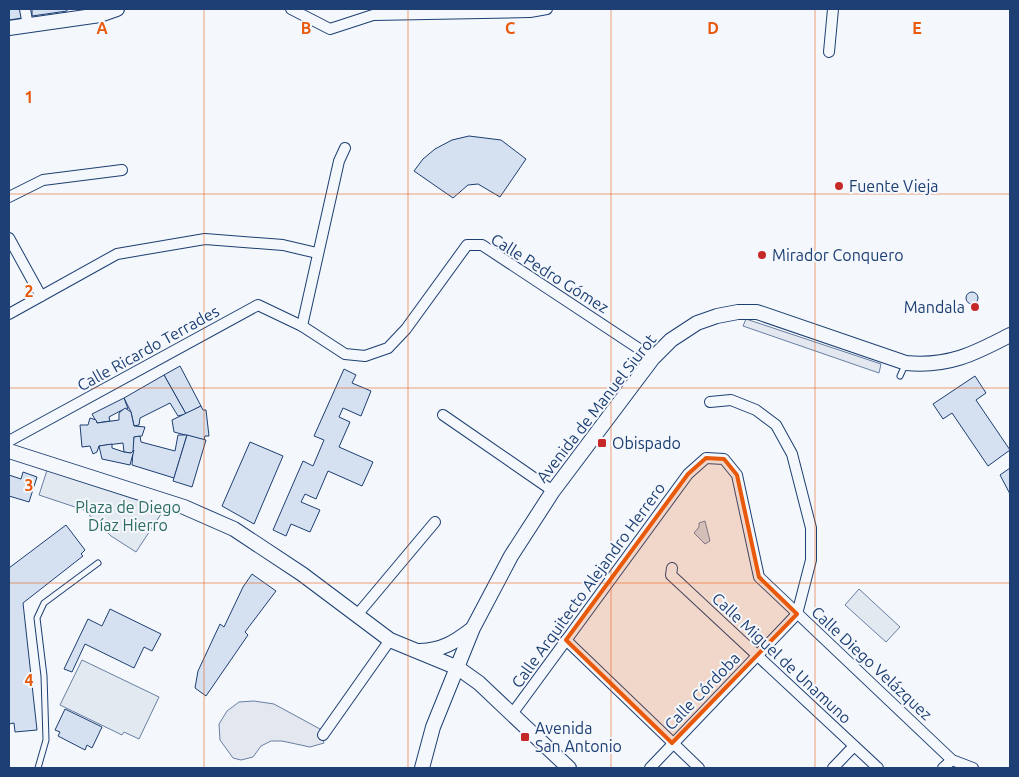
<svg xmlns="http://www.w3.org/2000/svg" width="1019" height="777" font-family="Ubuntu,sans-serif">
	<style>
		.green { fill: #e3e9f0; stroke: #687fa3 }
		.parking { fill: #e3e8f0; stroke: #687fa3 }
		.water { fill: #cfd7e4; stroke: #687fa3 }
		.building { fill: #d5e0f0; stroke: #1d3f73 }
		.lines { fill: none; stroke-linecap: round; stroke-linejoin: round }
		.lane-casing { stroke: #1d3f73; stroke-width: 7 }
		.street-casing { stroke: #1d3f73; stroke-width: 12 }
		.secondary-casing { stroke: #1d3f73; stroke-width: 16 }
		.lane { stroke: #f4f7fb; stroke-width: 5 }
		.street { stroke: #f4f7fb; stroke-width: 10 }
		.secondary { stroke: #f4f7fb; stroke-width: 14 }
		.marked { fill: #e8590c; fill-opacity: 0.2; stroke: #e8590c; stroke-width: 4; stroke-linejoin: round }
		.grid { fill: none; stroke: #e8590c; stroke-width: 1; stroke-opacity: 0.55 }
		.poi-dot { fill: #c62828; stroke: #f4f7fb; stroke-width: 2 }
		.labels { text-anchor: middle; stroke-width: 4; stroke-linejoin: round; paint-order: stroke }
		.poi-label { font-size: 16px; fill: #1d3f73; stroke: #f4f7fb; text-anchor: start }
		.street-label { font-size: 16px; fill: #1d3f73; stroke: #f4f7fb }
		.park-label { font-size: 16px; fill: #2c6c60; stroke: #f4f7fb }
		.grid-label { font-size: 16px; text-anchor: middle; font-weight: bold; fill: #e8590c; stroke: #f4f7fb; stroke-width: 4; stroke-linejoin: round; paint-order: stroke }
	</style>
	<rect width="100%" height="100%" fill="#f4f7fb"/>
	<g class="green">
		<polygon points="49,464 169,502 136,552 111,536 84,510 39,495"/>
		<polygon points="859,589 900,627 886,642 845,605"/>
		<polygon points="82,660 159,697 139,739 124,732 122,735 60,705"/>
	</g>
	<g class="parking">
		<polygon points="746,319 881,364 879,373 743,326"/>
		<polygon points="254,701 274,704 320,729 324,743 310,747 282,741 271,741 261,746 253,757 241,760 233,758 220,740 219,724 227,711 239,702"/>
	</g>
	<polygon class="water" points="705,521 710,541 705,544 694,533 699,527 699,523"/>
	<g class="building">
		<polygon points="9,9 20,9 22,18 9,20"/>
		<polygon points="32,9 67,9 67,11 32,16"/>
		<polygon points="469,136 501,140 526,159 500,197 478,184 468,185 453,198 414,171 423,159 435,149 452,140"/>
		<circle cx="972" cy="298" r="6"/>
		<polygon points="180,366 201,406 186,414 164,375"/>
		<polygon points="344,369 356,375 352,383 371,391 361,416 343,408 339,417 350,422 339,447 373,462 362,486 328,471 316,499 305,494 301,502 320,510 310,532 291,524 286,536 273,530 303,461 313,466 324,440 314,436"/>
		<polygon points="164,375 186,414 178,416 170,403 140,418 139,425 134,426 131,412 124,398"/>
		<polygon points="975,376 986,393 976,400 1010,450 988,466 952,413 943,419 933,404"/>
		<polygon points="124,398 128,409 122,410 109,417 110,421 97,423 92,414"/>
		<polygon points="201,406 203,410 206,410 209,436 205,436 204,440 174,432 172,420"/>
		<polygon points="125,408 131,412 134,426 145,427 142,436 134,437 134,450 131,453 124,452 123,443 99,446 97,452 93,454 90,446 82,447 80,425 88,425 90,418 96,420 97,423 119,420 119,413"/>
		<polygon points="178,435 187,435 174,478 132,465 134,437 140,436 141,442 175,451"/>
		<polygon points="187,435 206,440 192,487 173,481"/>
		<polygon points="250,442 283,456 254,524 222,506"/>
		<polygon points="112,444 112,448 124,452 131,453 134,450 130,465 102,459 99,446"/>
		<polygon points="1010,468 1010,494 1000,475"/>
		<polygon points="23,472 37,477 29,502 9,496 9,475 21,479"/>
		<polygon points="66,525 85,550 81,554 83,556 23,603 37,730 15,732 14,723 9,724 9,568"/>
		<polygon points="252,574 276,591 245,632 248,635 206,696 195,688 198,671 220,624 224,627 243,587"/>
		<polygon points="110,609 161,634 152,651 144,647 134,668 85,644 72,672 64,669 88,619 102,626"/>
		<polygon points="65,709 102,727 92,748 87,745 85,750 58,736 60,732 55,730"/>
	</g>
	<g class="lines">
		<defs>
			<g id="lane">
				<polyline points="900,376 905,365"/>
				<polyline points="38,768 46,740 44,676 37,618 44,603 98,563"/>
			</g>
			<g id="street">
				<polyline points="25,9 28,26"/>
				<polyline points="291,9 330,29 373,15 530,12 547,9"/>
				<polyline points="829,52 833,9"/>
				<polyline points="9,197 43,180 122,170"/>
				<polyline points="9,238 41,296"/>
				<polyline points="9,314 117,254 205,239 283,245 317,253"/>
				<polyline points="302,326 339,161 345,148"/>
				<polyline points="443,415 553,491"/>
				<polyline points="9,441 258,305 302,326 345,354 365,356 388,348 406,329 467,245 482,245 653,358"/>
				<polyline points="672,568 671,575 878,768"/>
				<polyline points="357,615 435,522"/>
				<polyline points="566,640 699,768"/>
				<polyline points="512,714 688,474 706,458 724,459 737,475 759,577 952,760 973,768"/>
				<polyline points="323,735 390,640"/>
				<polyline points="650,768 797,614 811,560 811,528 792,454 776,425 756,410 731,400 710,402"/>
				<polyline points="833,768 854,746"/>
				<polyline points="943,768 952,760"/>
			</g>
			<g id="secondary">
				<polyline points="9,28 100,15 117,9"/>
				<polyline points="9,451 184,507 234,529 302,574 390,640 458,668 479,683 569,768"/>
				<path d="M420,651C443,650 455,642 472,629"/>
				<path d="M422,768L433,727L473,628L511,556L553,491L653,358L671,340L697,323L717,316L738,312H757L906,363C948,367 974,354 1010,335"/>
			</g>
		</defs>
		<use href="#lane" class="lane-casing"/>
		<use href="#street" class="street-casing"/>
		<use href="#secondary" class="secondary-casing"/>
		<use href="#lane" class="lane"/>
		<use href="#street" class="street"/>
		<use href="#secondary" class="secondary"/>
	</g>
	<path class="marked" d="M706,458L724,459L737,475L759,577L797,614L672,743L566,640L688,474Z"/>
	<path class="grid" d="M204,9V768M408,9V768M611,9V768M815,9V768M9,194H1010M9,388H1010M9,583H1010"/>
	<g class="poi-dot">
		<circle cx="839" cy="186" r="5"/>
		<circle cx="762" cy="255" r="5"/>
		<circle cx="975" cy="307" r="5"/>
		<rect x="597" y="438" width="10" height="10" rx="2.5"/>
		<rect x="520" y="732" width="10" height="10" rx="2.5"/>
	</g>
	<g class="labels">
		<g class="poi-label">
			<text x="849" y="192">Fuente Vieja</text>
			<text x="772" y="261">Mirador Conquero</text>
			<text x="965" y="313" text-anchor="end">Mandala</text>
			<text x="612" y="449">Obispado</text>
			<text x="535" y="734">Avenida<tspan x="535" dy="18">San Antonio</tspan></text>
		</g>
		<g class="street-label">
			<text transform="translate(550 273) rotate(32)" y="6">Calle Pedro Gómez</text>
			<text transform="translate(148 348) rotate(-29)" y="6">Calle Ricardo Terrades</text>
			<text transform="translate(596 408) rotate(-52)" y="6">Avenida de Manuel Siurot</text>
			<text transform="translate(588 585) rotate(-54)" y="6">Calle Arquitecto Alejandro Herrero</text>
			<text transform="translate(782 658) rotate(43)" y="6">Calle Miguel de Unamuno</text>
			<text transform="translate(872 663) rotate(43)" y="6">Calle Diego Velázquez</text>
			<text transform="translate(702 691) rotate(-46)" y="6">Calle Córdoba</text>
		</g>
		<g class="park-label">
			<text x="128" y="513">Plaza de Diego<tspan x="128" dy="18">Díaz Hierro</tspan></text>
		</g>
	</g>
	<g class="grid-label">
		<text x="102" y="34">A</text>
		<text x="306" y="34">B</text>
		<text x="510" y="34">C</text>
		<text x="713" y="34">D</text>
		<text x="917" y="34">E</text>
		<text x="29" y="103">1</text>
		<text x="29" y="297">2</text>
		<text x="29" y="491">3</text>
		<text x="29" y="686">4</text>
	</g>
	<rect width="1019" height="777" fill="none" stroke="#1d3f73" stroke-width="20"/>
</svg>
